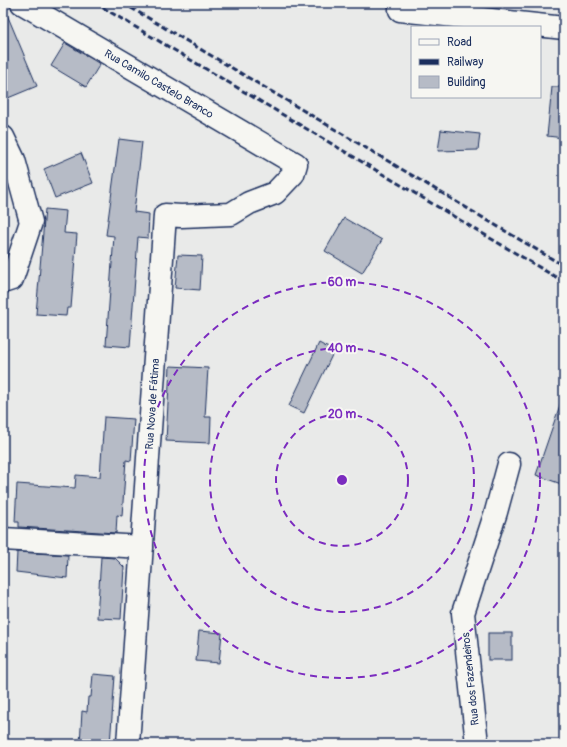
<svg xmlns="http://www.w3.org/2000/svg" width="567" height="747" font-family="Pangolin,sans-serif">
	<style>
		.building { fill: #b6bbc6; stroke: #1b2f5e }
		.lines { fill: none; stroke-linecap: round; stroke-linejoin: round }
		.street-casing { stroke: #1b2f5e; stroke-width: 25 }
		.street { stroke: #f6f6f2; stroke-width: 22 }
		.rail { stroke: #1b2f5e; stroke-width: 3; stroke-dasharray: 6 3; stroke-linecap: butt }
		.ring { fill: none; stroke: #7b2cbf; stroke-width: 2; stroke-dasharray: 7 5 }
		.labels { text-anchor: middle; stroke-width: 4; stroke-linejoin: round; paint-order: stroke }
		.street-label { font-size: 11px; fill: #1b2f5e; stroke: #f6f6f2 }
		.centre { fill: #7b2cbf; stroke: #f6f6f2; stroke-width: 2 }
		.ring-label { font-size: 12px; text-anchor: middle; font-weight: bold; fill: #7b2cbf; stroke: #f6f6f2; stroke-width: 4; stroke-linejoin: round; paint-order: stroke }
	</style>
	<rect width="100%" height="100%" fill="#e9eae9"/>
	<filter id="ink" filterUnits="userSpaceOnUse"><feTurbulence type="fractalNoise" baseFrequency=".025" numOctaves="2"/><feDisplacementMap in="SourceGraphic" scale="8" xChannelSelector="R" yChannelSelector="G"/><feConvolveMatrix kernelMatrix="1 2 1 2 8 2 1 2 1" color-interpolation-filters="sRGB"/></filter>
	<g filter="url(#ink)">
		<g class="building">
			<polygon points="3,5 37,86 8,98 3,86"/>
			<polygon points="65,43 100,64 86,87 51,66"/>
			<polygon points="552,87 564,87 564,138 547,136"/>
			<polygon points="441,130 480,134 478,150 438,151"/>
			<polygon points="119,139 142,142 134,212 149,214 148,238 138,237 130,347 106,345 114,236 106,235"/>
			<polygon points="81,153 93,183 55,198 44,169"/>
			<polygon points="45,209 66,211 64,233 77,234 71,308 67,308 66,316 36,314"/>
			<polygon points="344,218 382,240 362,273 325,251"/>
			<polygon points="178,255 202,256 200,290 175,288"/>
			<polygon points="319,343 334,351 304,413 289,406"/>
			<polygon points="170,366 208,368 205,417 211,417 210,443 166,441"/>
			<polygon points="561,402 564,403 564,485 536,475"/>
			<polygon points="104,417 134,419 131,461 126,460 122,516 117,515 116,533 19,527 19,522 15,522 17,484 75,488 76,475 100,477"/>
			<polygon points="17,552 68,555 67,578 16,572"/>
			<polygon points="101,557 115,558 124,567 121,619 97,618"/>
			<polygon points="199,631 222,633 219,663 196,661"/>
			<rect x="488" y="633" width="24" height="27"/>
			<polygon points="93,674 115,676 110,744 80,744 82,711 87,712 88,697 91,697"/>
		</g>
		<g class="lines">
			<defs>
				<g id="street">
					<path id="s1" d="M22,3L296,164L293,174L275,193L249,203L231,214L181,216L165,215L128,744"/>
					<polyline points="400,3 400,10 564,28"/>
					<polyline points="3,137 14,160 31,222 12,279 3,282"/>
					<polyline points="3,539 142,547"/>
					<polyline points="477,744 463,613 496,512 509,464"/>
				</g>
			</defs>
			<use href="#street" class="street-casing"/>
			<use href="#street" class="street"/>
			<g class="rail">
				<polyline points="95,3 564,282"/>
				<polyline points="123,3 564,266"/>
			</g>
		</g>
	</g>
	<g class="ring">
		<circle cx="342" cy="480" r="66"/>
		<circle cx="342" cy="480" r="132"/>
		<circle cx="342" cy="480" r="198"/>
	</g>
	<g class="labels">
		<g class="street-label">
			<text dy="4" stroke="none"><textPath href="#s1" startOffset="159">Rua Camilo Castelo Branco</textPath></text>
			<text transform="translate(152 404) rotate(-86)" y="4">Rua Nova de Fátima</text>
			<text transform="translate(470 679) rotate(-96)" y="4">Rua dos Fazendeiros</text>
		</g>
	</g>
	<circle cx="342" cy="480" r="6" class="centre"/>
	<g class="ring-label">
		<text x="342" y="286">60 m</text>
		<text x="342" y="352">40 m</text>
		<text x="342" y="418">20 m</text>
	</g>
	<rect width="567" height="747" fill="none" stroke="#f6f6f2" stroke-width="16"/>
	<rect x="8" y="8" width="551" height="731" fill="none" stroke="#1b2f5e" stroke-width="1.5" filter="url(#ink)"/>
	<rect x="411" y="26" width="130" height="72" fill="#f6f6f2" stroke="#9ea6b7"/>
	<rect x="419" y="39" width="20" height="6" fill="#f6f6f2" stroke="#9ea6b7"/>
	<text x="447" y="46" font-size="12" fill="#1b2f5e">Road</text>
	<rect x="419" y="59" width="20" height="6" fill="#1b2f5e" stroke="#9ea6b7"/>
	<text x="447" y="66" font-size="12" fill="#1b2f5e">Railway</text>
	<rect x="419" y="76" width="20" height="12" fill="#b6bbc6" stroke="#9ea6b7"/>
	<text x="447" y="86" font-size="12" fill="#1b2f5e">Building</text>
</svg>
